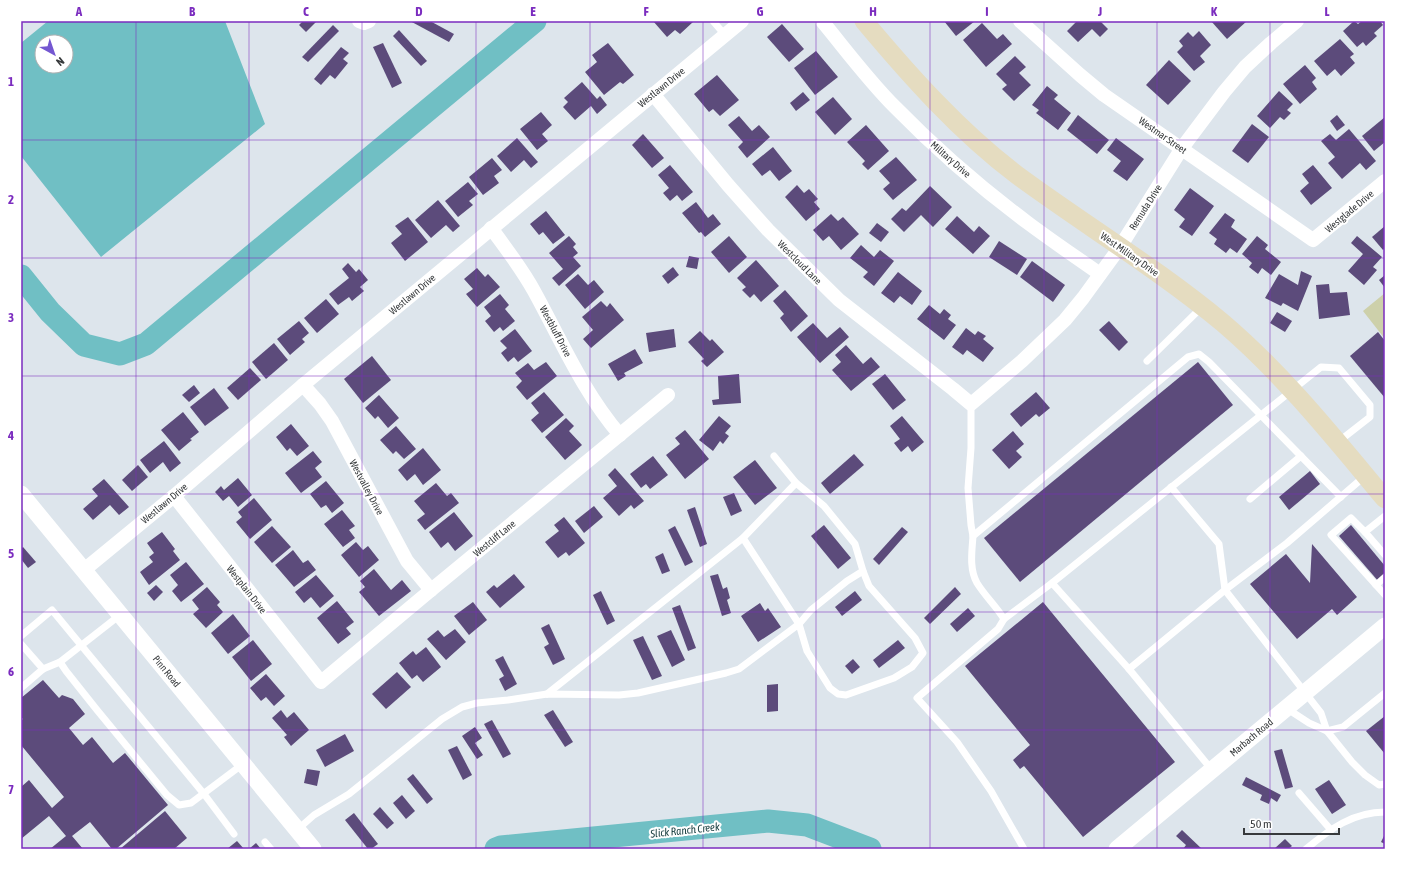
<svg xmlns="http://www.w3.org/2000/svg" width="1406" height="870" font-family="'Asap Condensed',sans-serif">
	<style>
		.green { fill: #cdd0aa }
		.water { fill: #70bfc4; fill-rule: evenodd }
		.lines { fill: none; stroke-linecap: round; stroke-linejoin: round }
		.river { stroke: #70bfc4; stroke-width: 23 }
		.building { fill: #5c4b7b }
		.service { stroke: #fff; stroke-width: 7 }
		.minor { stroke: #fff; stroke-width: 14 }
		.tertiary { stroke: #fff; stroke-width: 17 }
		.secondary { stroke: #e5dcc0; stroke-width: 19 }
		.grid { fill: none; stroke: #7b2cbf; stroke-width: 1; stroke-opacity: 0.55 }
		.labels { text-anchor: middle; stroke-width: 4; stroke-linejoin: round; paint-order: stroke }
		.street-label { font-size: 10px; fill: #373a3c; stroke: #fff }
		.water-label { font-size: 11px; font-style: italic; fill: #12393b; stroke: #fff }
		.neatline { fill: none; stroke: #7b2cbf; stroke-width: 1.5 }
		.grid-label { font-size: 13px; text-anchor: middle; font-weight: bold; fill: #7b2cbf }
	</style>
	<rect width="100%" height="100%" fill="#dde5ec"/>
	<polygon class="green" points="1385,293 1385,339 1363,311"/>
	<path class="water" d="M48,21H225L265,124L101,257L21,156V43ZM42,42H66V66H42Z"/>
	<g class="lines">
		<g class="river">
			<polyline points="21,276 50,312 84,345 120,354 146,344 535,21"/>
			<polyline points="496,849 501,847 768,821 807,825 870,849"/>
		</g>
	</g>
	<g class="building">
		<polygon points="303,21 317,21 306,32 299,25"/>
		<polygon points="410,21 430,21 454,34 449,42"/>
		<polygon points="653,21 692,21 693,22 680,34 675,30 667,37"/>
		<polygon points="944,21 975,21 956,36"/>
		<polygon points="1077,21 1100,21 1108,29 1100,37 1092,29 1078,42 1067,31"/>
		<polygon points="1211,21 1247,21 1227,39"/>
		<polygon points="1354,21 1358,24 1362,21 1380,21 1383,25 1374,33 1377,36 1366,46 1363,42 1357,47 1343,31"/>
		<polygon points="982,23 997,39 1003,34 1012,44 986,67 963,40"/>
		<polygon points="782,24 804,49 789,62 767,37"/>
		<polygon points="333,25 339,31 308,62 302,57"/>
		<polygon points="399,30 427,61 421,66 393,36"/>
		<polygon points="1199,31 1211,45 1200,56 1205,62 1194,71 1177,52 1183,46 1179,41 1188,32 1193,37"/>
		<polygon points="1340,39 1354,54 1350,57 1355,63 1341,76 1335,69 1327,76 1314,61"/>
		<polygon points="383,43 402,83 392,88 373,47"/>
		<polygon points="608,43 634,75 623,84 620,82 604,95 585,72 597,62 592,55"/>
		<polygon points="341,47 349,53 343,59 348,63 335,79 330,75 321,85 314,79"/>
		<polygon points="816,51 838,77 815,95 794,68"/>
		<polygon points="1015,56 1026,67 1019,73 1031,85 1014,101 1002,89 1007,85 996,74"/>
		<polygon points="1169,60 1191,81 1168,105 1146,85"/>
		<polygon points="1305,65 1316,78 1312,82 1317,89 1300,104 1283,84"/>
		<polygon points="717,75 739,100 720,116 713,109 709,112 694,94"/>
		<polygon points="582,82 597,99 600,96 607,105 597,114 591,106 575,120 563,107 568,102 564,98"/>
		<polygon points="1047,86 1058,95 1054,99 1071,113 1058,130 1036,113 1039,110 1032,105"/>
		<polygon points="1279,91 1293,104 1287,110 1291,113 1284,120 1280,117 1270,128 1257,116"/>
		<polygon points="803,92 810,100 796,111 790,103"/>
		<polygon points="833,97 852,119 835,135 815,112"/>
		<polygon points="541,112 552,125 542,134 548,141 537,150 520,129"/>
		<polygon points="1078,115 1109,140 1097,154 1067,130"/>
		<polygon points="1337,115 1345,125 1337,131 1330,121"/>
		<polygon points="739,116 752,131 759,125 770,137 747,158 738,147 743,142 728,125"/>
		<polygon points="1385,117 1385,142 1374,151 1362,136"/>
		<polygon points="1252,124 1269,137 1248,163 1232,151"/>
		<polygon points="866,125 889,151 868,170 862,164 865,161 847,142"/>
		<polygon points="1349,129 1376,161 1366,170 1360,163 1342,179 1328,163 1335,157 1321,141 1330,134 1336,140"/>
		<polygon points="643,134 664,158 652,168 632,145"/>
		<polygon points="517,138 538,162 531,168 524,160 511,172 497,156"/>
		<polygon points="1116,138 1144,159 1127,181 1113,171 1121,161 1107,150"/>
		<polygon points="773,147 792,171 779,181 770,170 762,176 752,164"/>
		<polygon points="896,157 917,180 893,200 883,189 890,183 879,171"/>
		<polygon points="492,158 502,170 494,176 499,183 483,195 469,177"/>
		<polygon points="670,165 693,192 682,201 677,195 670,201 663,193 669,188 658,175"/>
		<polygon points="1313,165 1332,188 1311,205 1300,191 1309,183 1302,174"/>
		<polygon points="468,182 478,194 469,201 473,205 458,217 445,201"/>
		<polygon points="797,185 804,193 809,189 818,199 814,202 820,209 806,221 785,197"/>
		<polygon points="930,186 952,207 933,227 921,215 904,232 891,219 902,208 906,211"/>
		<polygon points="1190,188 1214,206 1192,236 1179,227 1185,219 1174,210"/>
		<polygon points="438,200 460,226 453,232 446,225 431,238 415,220"/>
		<polygon points="696,202 708,218 713,214 721,224 705,237 701,232 699,233 682,213"/>
		<polygon points="546,211 565,235 553,244 543,232 539,235 530,224"/>
		<polygon points="1225,213 1235,220 1231,227 1247,239 1237,253 1230,248 1226,253 1214,244 1217,239 1209,233"/>
		<polygon points="831,214 838,221 843,217 859,234 841,250 829,236 823,241 813,230"/>
		<polygon points="957,216 974,232 979,226 990,236 973,254 945,229"/>
		<polygon points="408,217 428,242 405,261 391,243 402,234 395,226"/>
		<polygon points="877,223 889,232 881,242 869,233"/>
		<polygon points="1385,226 1385,248 1383,250 1372,237"/>
		<polygon points="569,236 576,244 573,247 578,253 573,257 581,266 559,286 552,278 563,269 549,253"/>
		<polygon points="729,236 747,257 729,273 711,252"/>
		<polygon points="1257,236 1268,245 1265,249 1281,262 1271,275 1262,268 1258,274 1249,267 1252,263 1242,254"/>
		<polygon points="1357,236 1382,257 1373,267 1377,270 1364,285 1348,271 1363,254 1351,243"/>
		<polygon points="999,241 1027,259 1017,275 989,257"/>
		<polygon points="861,245 874,257 880,250 894,261 874,286 863,277 868,272 850,258"/>
		<polygon points="689,256 699,258 697,269 686,267"/>
		<polygon points="756,260 779,286 761,302 754,294 750,298 742,290 746,287 737,278"/>
		<polygon points="1032,261 1065,285 1053,302 1020,277"/>
		<polygon points="348,263 356,272 359,269 368,280 360,287 364,291 352,301 349,297 338,305 329,294 349,278 342,269"/>
		<polygon points="673,267 679,275 668,284 662,276"/>
		<polygon points="477,268 485,277 488,274 500,287 477,307 466,294 473,289 464,279"/>
		<polygon points="1301,271 1312,276 1298,311 1283,303 1281,306 1265,298 1279,274 1298,285"/>
		<polygon points="898,272 922,291 912,305 900,296 894,303 881,293"/>
		<polygon points="578,274 588,285 594,280 604,292 585,309 565,285"/>
		<polygon points="1385,275 1385,288 1379,280"/>
		<polygon points="1329,284 1330,293 1347,292 1350,315 1319,319 1316,285"/>
		<polygon points="785,290 808,316 791,332 780,318 784,314 773,301"/>
		<polygon points="500,294 509,305 505,309 515,321 503,331 500,327 494,332 485,321 491,316 484,307"/>
		<polygon points="326,299 339,314 317,333 304,318"/>
		<polygon points="601,301 607,307 610,303 624,320 591,348 583,339 593,330 582,317"/>
		<polygon points="929,305 940,314 944,309 951,315 948,319 956,325 944,340 917,319"/>
		<polygon points="1277,312 1292,321 1285,332 1270,323"/>
		<polygon points="299,321 309,333 302,339 305,342 290,355 277,339"/>
		<polygon points="1109,321 1128,342 1119,351 1099,330"/>
		<polygon points="813,323 827,338 840,327 849,337 820,363 797,337"/>
		<polygon points="966,328 975,335 978,331 986,336 983,339 994,348 983,362 967,350 963,355 952,347"/>
		<polygon points="515,329 532,351 518,362 514,357 508,362 501,353 507,348 500,341"/>
		<polygon points="674,329 676,347 649,352 646,333"/>
		<polygon points="700,331 710,341 712,339 724,352 707,367 701,361 704,359 688,342"/>
		<polygon points="1378,332 1385,341 1385,398 1350,356"/>
		<polygon points="274,343 288,360 266,379 252,362"/>
		<polygon points="846,345 863,364 871,357 880,367 851,391 832,370 841,362 835,355"/>
		<polygon points="635,349 643,363 624,373 626,376 618,381 608,364"/>
		<polygon points="372,356 391,380 363,403 344,379"/>
		<polygon points="546,362 557,376 527,400 516,387 522,381 515,373 528,363 534,370"/>
		<polygon points="1198,362 1233,405 1020,582 984,538"/>
		<polygon points="250,368 261,380 238,400 227,388"/>
		<polygon points="739,374 741,403 713,405 712,400 719,399 718,376"/>
		<polygon points="885,374 906,400 893,410 872,384"/>
		<polygon points="194,385 200,393 189,402 182,395"/>
		<polygon points="214,388 229,408 205,426 190,407"/>
		<polygon points="544,392 564,415 542,433 531,420 539,413 531,403"/>
		<polygon points="1036,392 1050,408 1039,417 1036,414 1021,427 1010,414"/>
		<polygon points="379,395 399,418 388,428 378,416 375,419 365,408"/>
		<polygon points="183,412 199,432 190,439 192,440 179,451 161,430"/>
		<polygon points="719,416 731,426 725,433 729,436 723,444 720,441 713,451 699,440"/>
		<polygon points="902,416 924,442 912,452 908,446 901,452 894,443 900,439 890,426"/>
		<polygon points="566,418 574,426 569,431 582,445 565,460 545,437"/>
		<polygon points="291,424 309,446 297,456 290,448 287,451 276,437"/>
		<polygon points="396,426 416,449 404,459 396,451 393,454 380,440"/>
		<polygon points="685,430 709,459 685,479 666,455 680,444 675,438"/>
		<polygon points="1013,431 1024,444 1016,451 1022,457 1009,469 992,450"/>
		<polygon points="164,441 181,463 170,472 163,462 150,473 140,460"/>
		<polygon points="423,448 441,470 423,485 415,474 407,481 398,470"/>
		<polygon points="313,451 322,462 315,468 322,477 301,493 285,473"/>
		<polygon points="854,454 864,465 830,494 821,483"/>
		<polygon points="653,456 668,475 650,489 646,484 641,488 630,474"/>
		<polygon points="755,460 777,488 755,505 733,477"/>
		<polygon points="138,465 148,477 132,491 122,480"/>
		<polygon points="615,468 644,501 634,509 631,505 619,516 603,498 617,486 608,475"/>
		<polygon points="1310,471 1320,484 1289,510 1279,497"/>
		<polygon points="238,478 252,495 238,507 229,496 223,501 215,492 221,486 224,490"/>
		<polygon points="104,479 129,507 119,515 110,505 93,520 83,509 98,496 92,489"/>
		<polygon points="326,481 344,503 332,513 326,505 321,508 310,494"/>
		<polygon points="436,483 447,496 451,493 459,503 425,530 417,520 425,514 414,501"/>
		<polygon points="734,493 742,511 731,516 723,497"/>
		<polygon points="254,498 272,520 250,539 236,522 242,517 238,512"/>
		<polygon points="594,506 603,517 584,533 575,521"/>
		<polygon points="695,507 707,544 700,547 687,510"/>
		<polygon points="342,510 355,526 349,530 355,538 343,547 324,524"/>
		<polygon points="454,512 473,536 455,551 448,542 441,548 429,532"/>
		<polygon points="564,517 585,543 569,556 566,552 558,558 545,542 559,531 554,525"/>
		<polygon points="824,525 851,558 838,569 811,536"/>
		<polygon points="1351,525 1385,566 1385,576 1379,582 1339,536"/>
		<polygon points="272,526 291,547 272,563 254,542"/>
		<polygon points="675,526 693,562 685,566 668,530"/>
		<polygon points="902,527 908,532 879,565 873,559"/>
		<polygon points="162,532 175,549 173,551 180,560 149,585 140,572 153,562 149,557 154,553 147,543"/>
		<polygon points="356,542 363,550 368,546 379,560 359,577 341,555"/>
		<polygon points="1312,544 1357,597 1337,615 1332,609 1297,639 1250,584 1286,554 1310,583"/>
		<polygon points="23,547 36,562 28,568 21,559 21,549"/>
		<polygon points="293,550 303,563 308,560 316,570 294,587 275,565"/>
		<polygon points="663,553 670,571 662,574 655,557"/>
		<polygon points="186,562 204,584 181,602 172,591 178,585 170,575"/>
		<polygon points="374,569 391,590 402,580 411,591 379,616 359,592 365,587 360,581"/>
		<polygon points="514,574 525,587 500,608 486,592 494,585 497,588"/>
		<polygon points="718,574 723,589 727,587 730,598 727,600 731,613 722,616 710,576"/>
		<polygon points="316,575 334,596 320,608 311,597 304,603 295,592"/>
		<polygon points="156,585 163,592 154,601 147,593"/>
		<polygon points="207,587 220,602 217,605 223,612 206,628 193,614 199,609 192,600"/>
		<polygon points="955,587 961,594 930,624 924,618"/>
		<polygon points="601,591 615,621 607,625 593,595"/>
		<polygon points="855,591 862,600 842,616 835,607"/>
		<polygon points="337,601 354,622 346,628 351,634 338,644 317,618"/>
		<polygon points="473,602 487,620 469,635 454,616"/>
		<polygon points="1043,602 1175,762 1083,837 1024,766 1020,769 1013,760 1030,745 965,666"/>
		<polygon points="760,603 765,611 768,608 781,627 758,642 741,616"/>
		<polygon points="680,605 696,648 688,651 672,608"/>
		<polygon points="968,608 975,616 957,632 950,624"/>
		<polygon points="233,614 250,636 228,654 211,633"/>
		<polygon points="549,624 565,659 553,665 544,647 549,644 541,628"/>
		<polygon points="455,629 466,642 446,660 427,639 438,630 444,637"/>
		<polygon points="671,630 685,660 672,667 657,636"/>
		<polygon points="643,636 662,676 652,680 633,640"/>
		<polygon points="253,640 272,664 251,681 232,657"/>
		<polygon points="898,640 905,648 879,668 873,660"/>
		<polygon points="426,647 441,667 423,682 417,675 412,679 399,663 413,651 416,655"/>
		<polygon points="503,656 517,684 505,691 499,679 504,676 495,660"/>
		<polygon points="853,659 860,667 852,674 845,666"/>
		<polygon points="397,672 411,687 386,709 372,694"/>
		<polygon points="266,674 285,696 274,706 266,697 261,701 250,688"/>
		<polygon points="43,680 59,698 62,695 73,699 85,714 69,728 83,745 92,737 113,763 125,753 168,805 116,849 112,849 90,822 72,836 83,849 50,849 66,836 49,816 21,839 21,787 29,780 52,808 64,797 21,745 21,721 23,719 21,717 21,698"/>
		<polygon points="778,684 778,711 767,712 767,685"/>
		<polygon points="281,710 287,718 294,712 309,730 291,746 284,737 287,735 272,718"/>
		<polygon points="553,710 573,742 565,747 544,715"/>
		<polygon points="1385,716 1385,754 1366,731"/>
		<polygon points="492,720 511,754 503,758 484,724"/>
		<polygon points="475,727 482,738 475,743 483,755 477,759 462,736"/>
		<polygon points="345,734 354,751 325,767 316,750"/>
		<polygon points="457,746 472,775 463,780 448,750"/>
		<polygon points="1282,749 1293,787 1285,789 1274,751"/>
		<polygon points="307,769 320,771 317,786 304,783"/>
		<polygon points="413,774 433,799 427,804 407,779"/>
		<polygon points="1246,777 1281,795 1277,802 1271,798 1269,804 1260,800 1262,795 1242,785"/>
		<polygon points="1329,780 1346,805 1332,814 1315,789"/>
		<polygon points="402,795 415,811 406,819 393,803"/>
		<polygon points="380,807 394,823 387,829 373,814"/>
		<polygon points="165,811 187,838 174,849 120,849"/>
		<polygon points="354,813 378,844 371,849 368,849 345,820"/>
		<polygon points="1182,830 1202,849 1183,849 1186,845 1176,836"/>
		<polygon points="1385,834 1385,844 1381,842"/>
		<polygon points="1285,839 1292,846 1288,849 1274,849"/>
		<polygon points="237,841 244,849 227,849"/>
		<polygon points="256,843 261,849 249,849"/>
	</g>
	<g class="lines">
		<g class="service">
			<polyline points="713,21 725,35"/>
			<polyline points="1147,361 1202,307"/>
			<polyline points="971,404 971,448 968,488 971,525 973,536"/>
			<polyline points="1171,487 1219,544 1225,590 1321,713 1327,731 1343,727 1385,693"/>
			<polyline points="1250,499 1301,456"/>
			<polyline points="1385,516 1365,532 1351,518 1331,535 1385,595"/>
			<polyline points="1365,532 1385,555"/>
			<polyline points="743,538 799,624 807,651 830,688 838,694 846,695 894,678 912,667 923,653 915,638 869,586 863,571 855,544 824,506 796,483 774,456"/>
			<polyline points="1052,583 1129,669 1212,770"/>
			<polyline points="1376,585 1385,577"/>
			<polyline points="120,615 60,662 66,671 97,710 167,795 179,805 191,803 243,764"/>
			<polyline points="1004,619 1052,583 1321,367 1339,368 1370,405 1370,417 1338,442"/>
			<polyline points="21,636 52,610 204,794 234,834"/>
			<polyline points="21,644 43,669"/>
			<polyline points="1129,669 1225,590 1287,543 1365,476"/>
			<polyline points="21,688 43,669 60,662"/>
			<polyline points="547,694 743,538 796,483"/>
			<polyline points="1286,708 1309,723 1327,731 1352,762 1365,775 1379,785 1385,784"/>
			<polyline points="1299,793 1331,830"/>
			<polyline points="297,830 314,815 349,794 442,719 462,707 477,703 508,700 547,694 619,695 638,693 726,673 739,669 799,624 811,610 847,581 863,571"/>
			<polyline points="265,842 271,849"/>
			<path d="M1024,849L991,791L957,742L917,698L998,629L1004,619C996,606 985,596 977,583C969,569 972,551 973,536L1188,357L1199,354L1209,362L1341,497"/>
			<path d="M1306,849C1330,829 1353,812 1385,812"/>
		</g>
		<g class="minor">
			<polyline points="359,21 364,23 369,21"/>
			<path d="M822,21C846,50 868,80 895,107C936,149 981,188 1028,223C1052,241 1076,257 1100,274"/>
			<polyline points="1020,21 1080,75 1104,95 1313,240 1385,181"/>
			<polyline points="653,94 728,185 768,230 839,300 953,389 971,404 1022,361 1065,320 1083,298 1120,247 1182,148 1224,92 1245,67 1271,43 1297,21"/>
			<path d="M491,228C506,248 522,269 534,291C561,340 583,392 620,435"/>
			<polyline points="303,385 320,404 332,421 407,561 431,590"/>
			<polyline points="174,496 321,682 431,590 668,395"/>
			<polyline points="84,570 174,496 303,385 742,21"/>
		</g>
		<g class="tertiary">
			<polyline points="21,494 313,849"/>
			<polyline points="1117,849 1385,626"/>
		</g>
		<path class="secondary" d="M864,21C910,76 959,131 1017,175C1085,225 1158,269 1223,323C1284,375 1334,438 1385,499"/>
	</g>
	<path class="grid" d="M136,21V849M249,21V849M362,21V849M476,21V849M590,21V849M703,21V849M816,21V849M930,21V849M1044,21V849M1157,21V849M1270,21V849M21,140H1385M21,258H1385M21,376H1385M21,494H1385M21,612H1385M21,730H1385"/>
	<g class="labels">
		<g class="street-label">
			<text transform="translate(661 87) rotate(-39)" y="4">Westlawn Drive</text>
			<text transform="translate(1163 135) rotate(35)" y="4">Westmar Street</text>
			<text transform="translate(951 159) rotate(41)" y="4">Military Drive</text>
			<text transform="translate(1145 207) rotate(-58)" y="4">Remuda Drive</text>
			<text transform="translate(1349 211) rotate(-40)" y="4">Westglade Drive</text>
			<text transform="translate(1130 254) rotate(35)" y="4">West Military Drive</text>
			<text transform="translate(800 262) rotate(45)" y="4">Westcloud Lane</text>
			<text transform="translate(412 294) rotate(-40)" y="4">Westlawn Drive</text>
			<text transform="translate(556 331) rotate(62)" y="4">Westbluff Drive</text>
			<text transform="translate(367 487) rotate(62)" y="4">Westvalley Drive</text>
			<text transform="translate(164 503) rotate(-40)" y="4">Westlawn Drive</text>
			<text transform="translate(494 538) rotate(-39)" y="4">Westcliff Lane</text>
			<text transform="translate(247 589) rotate(52)" y="4">Westplain Drive</text>
			<text transform="translate(167 671) rotate(51)" y="4">Pinn Road</text>
			<text transform="translate(1251 737) rotate(-40)" y="4">Marbach Road</text>
		</g>
		<g class="water-label">
			<text transform="translate(685 830) rotate(-6)" y="4">Slick Ranch Creek</text>
		</g>
	</g>
	<rect width="1406" height="870" fill="none" stroke="#ffffff" stroke-width="44"/>
	<g transform="translate(54 54) rotate(140)"><circle r="19" fill="#ffffff" stroke="#afb0b1"/>
	<path d="M0-3L7 15L0 10L-7 15Z" fill="#7457d1"/>
	<text y="-6" font-size="11" font-weight="bold" text-anchor="middle" fill="#373a3c">N</text>
	</g>
	<path d="M1244 828v6h95v-6" fill="none" stroke="#373a3c" stroke-width="2"/>
	<text x="1250" y="828" font-size="12" fill="#373a3c" stroke="#ffffff" stroke-width="3" paint-order="stroke">50 m</text>
	<rect x="22" y="22" width="1362" height="826" class="neatline"/>
	<g class="grid-label">
		<text x="79" y="16">A</text>
		<text x="192" y="16">B</text>
		<text x="306" y="16">C</text>
		<text x="419" y="16">D</text>
		<text x="533" y="16">E</text>
		<text x="646" y="16">F</text>
		<text x="760" y="16">G</text>
		<text x="873" y="16">H</text>
		<text x="987" y="16">I</text>
		<text x="1100" y="16">J</text>
		<text x="1214" y="16">K</text>
		<text x="1327" y="16">L</text>
		<text x="11" y="86">1</text>
		<text x="11" y="204">2</text>
		<text x="11" y="322">3</text>
		<text x="11" y="440">4</text>
		<text x="11" y="558">5</text>
		<text x="11" y="676">6</text>
		<text x="11" y="794">7</text>
	</g>
</svg>
